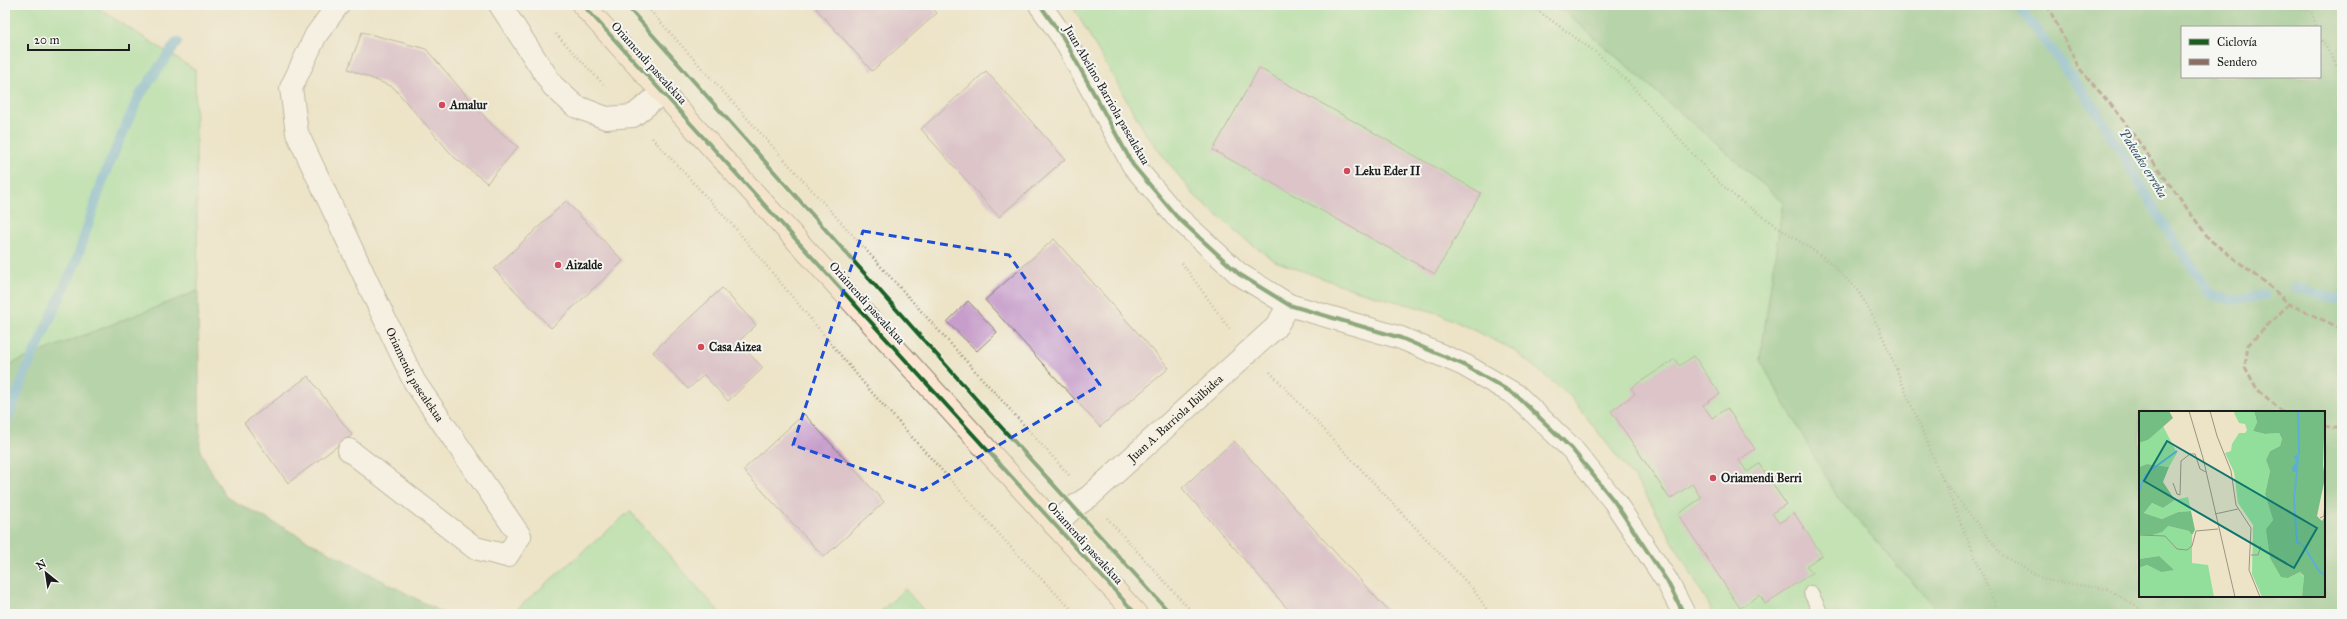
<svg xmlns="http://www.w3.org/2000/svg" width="2347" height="619" font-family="'IM FELL Great Primer',serif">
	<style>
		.green { fill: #92df9b; stroke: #577e5c }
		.forest { fill: #75be83; stroke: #486d50; fill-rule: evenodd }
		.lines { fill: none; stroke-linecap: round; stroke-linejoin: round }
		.stream { stroke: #5caed7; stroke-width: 10 }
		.building { fill: #c79ecb }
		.lane-casing { stroke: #848072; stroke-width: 16 }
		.street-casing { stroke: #848072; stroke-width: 24 }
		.secondary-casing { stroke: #848072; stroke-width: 24 }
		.path { stroke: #848072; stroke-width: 2.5; stroke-dasharray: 1 3; stroke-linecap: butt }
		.lane { stroke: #fff; stroke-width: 14 }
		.street { stroke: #fff; stroke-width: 22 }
		.secondary { stroke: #fce5d0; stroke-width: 22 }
		.quiet { stroke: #8d6e63; stroke-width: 3; stroke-dasharray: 6 3; stroke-linecap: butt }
		.cycleway-casing { stroke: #f6f6f2; stroke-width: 6 }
		.cycleway { stroke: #1b5e20; stroke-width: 4 }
		.marked { fill: none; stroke: #1d4ed8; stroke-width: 3; stroke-dasharray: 8 5; stroke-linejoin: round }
		.poi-dot { fill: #d1495b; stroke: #f6f6f2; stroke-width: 1.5 }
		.labels { text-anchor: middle; stroke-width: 4; stroke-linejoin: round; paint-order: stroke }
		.street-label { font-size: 12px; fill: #1c1c1c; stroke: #f6f6f2 }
		.poi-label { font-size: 12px; font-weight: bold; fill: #1c1c1c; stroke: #f6f6f2; text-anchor: start }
		.water-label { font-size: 13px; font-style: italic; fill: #365667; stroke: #f6f6f2 }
		.inset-river { fill: none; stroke: #5caed7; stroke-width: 2 }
		.inset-road { fill: none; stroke: #999483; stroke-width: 1 }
		.view { fill: #0f766e; fill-opacity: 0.15; stroke: #0f766e; stroke-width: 2 }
		.inset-edge { fill: none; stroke: #1c1c1c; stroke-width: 2 }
	</style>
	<rect width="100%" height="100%" fill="#f6f6f2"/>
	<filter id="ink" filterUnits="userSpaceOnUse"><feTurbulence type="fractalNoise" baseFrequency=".025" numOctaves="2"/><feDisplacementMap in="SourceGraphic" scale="8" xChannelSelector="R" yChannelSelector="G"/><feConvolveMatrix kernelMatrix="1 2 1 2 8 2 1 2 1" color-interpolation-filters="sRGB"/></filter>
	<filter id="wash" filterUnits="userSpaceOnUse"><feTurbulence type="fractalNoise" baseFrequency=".012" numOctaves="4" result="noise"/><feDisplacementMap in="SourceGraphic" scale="16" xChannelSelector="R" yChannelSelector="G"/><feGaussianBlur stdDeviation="0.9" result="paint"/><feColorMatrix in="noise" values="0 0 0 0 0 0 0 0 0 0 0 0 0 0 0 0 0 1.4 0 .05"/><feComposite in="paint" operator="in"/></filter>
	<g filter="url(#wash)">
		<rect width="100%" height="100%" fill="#ede4c8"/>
		<g class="green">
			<polygon points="5,5 93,5 195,70 198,291 5,366"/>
			<polygon points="1072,5 1557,5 1783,202 1760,360 1838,498 1940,614 1714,614 1643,490 1570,396 1512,349 1438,313 1355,290 1275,261 1246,240 1194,195 1146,134"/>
			<polygon points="630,511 721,614 511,614"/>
			<polygon points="905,589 927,614 878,614"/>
		</g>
		<g class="forest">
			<path d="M1557,5H2342V614H1940L1838,498L1760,360L1783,202ZM2182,27H2320V77H2182ZM2140,412H2324V596H2140Z"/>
			<polygon points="198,291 200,451 226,497 445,614 5,614 5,366"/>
		</g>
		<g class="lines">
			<g class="stream">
				<polyline points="2018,5 2096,110 2165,226 2211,295 2231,300 2264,296"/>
				<polyline points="2295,288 2342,300"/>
				<polyline points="5,426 26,371 76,262 104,176 139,96 177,42"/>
			</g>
		</g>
		<g id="blocks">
			<g class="building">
				<polygon points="813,5 930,5 937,13 872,71"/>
				<polygon points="362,32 426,49 491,124 518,147 487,183 454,157 393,87 348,69"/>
				<polygon points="1259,68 1481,193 1435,274 1213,150"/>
				<polygon points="986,71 1065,159 999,217 921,129"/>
				<polygon points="566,201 623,261 551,328 494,269"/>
				<polygon points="1054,239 1169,368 1100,427 985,300"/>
				<polygon points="722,288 756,325 738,342 763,368 728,401 704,375 688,389 653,352"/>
				<polygon points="968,301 997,332 977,351 947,322"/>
				<polygon points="1694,356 1720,394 1703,405 1712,418 1727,408 1755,449 1739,460 1747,472 1759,464 1786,504 1772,513 1779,523 1794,513 1822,555 1806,566 1812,573 1765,604 1760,595 1740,608 1678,514 1701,498 1692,484 1670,499 1611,411 1635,394 1631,388 1675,359 1679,366"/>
				<polygon points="308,376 352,435 288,483 244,423"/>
				<polygon points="804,414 884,502 824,557 743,470"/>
				<polygon points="1234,441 1391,614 1292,614 1182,488"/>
			</g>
		</g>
	</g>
	<g filter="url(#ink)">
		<use href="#blocks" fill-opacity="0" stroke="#848072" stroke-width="1"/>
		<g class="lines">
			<defs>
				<polyline id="lane" points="1811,593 1821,614"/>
				<g id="street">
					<path id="s1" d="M338,5L316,35L291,88L297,133L414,381L520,536L507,556L475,548L349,450"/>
					<polyline points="500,5 553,86 575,106 606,118 633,116 662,93"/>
					<polyline points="1040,5 1064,39 1133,165 1176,216 1239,274 1289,305 1401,338 1464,365 1516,395 1572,449 1614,501 1667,581 1684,614"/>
					<path id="s2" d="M1055,525L1074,507L1090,496L1276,327L1289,305"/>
				</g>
				<polyline id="secondary" points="583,5 1136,614"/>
			</defs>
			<use href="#lane" class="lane-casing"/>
			<use href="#street" class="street-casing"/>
			<use href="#secondary" class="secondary-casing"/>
			<g class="path">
				<polyline points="645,5 1069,475"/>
				<polyline points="1530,5 1598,54 1630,84 1716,180 1739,200 1830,262 1858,291 1879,328 1999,614"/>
				<polyline points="2310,5 2316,27"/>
				<polyline points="556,34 603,84"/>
				<polyline points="2320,37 2342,75"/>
				<polyline points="652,138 736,229 867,387 1016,553 1076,614"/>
				<polyline points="1182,263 1231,331"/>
				<polyline points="1270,372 1473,589 1490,614"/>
				<polyline points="1943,480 2002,555 2045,580 2108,589 2148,614"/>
				<polyline points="1107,518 1194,614"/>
			</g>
			<use href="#lane" class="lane"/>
			<use href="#street" class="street"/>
			<use href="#secondary" class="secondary"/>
			<g class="quiet">
				<polyline points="2047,5 2079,68 2117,112 2210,240 2266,283 2289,304 2342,329"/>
				<polyline points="2283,412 2257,389 2245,367 2248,345 2289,304"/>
				<polyline points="2324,426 2342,429"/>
			</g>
			<defs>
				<g id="cycleway">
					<polyline points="583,5 1136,614"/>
					<polyline points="626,5 992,417 1171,614"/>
					<polyline points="1040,5 1064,39 1133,165 1176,216 1239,274 1289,305 1401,338 1464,365 1516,395 1572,449 1614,501 1667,581 1684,614"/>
				</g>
			</defs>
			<use href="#cycleway" class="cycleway-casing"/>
			<use href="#cycleway" class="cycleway"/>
		</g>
	</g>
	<path d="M0 0H2347V619H0ZM863,231L1009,255L1100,385L923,490L793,445Z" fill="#ede4c8" fill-opacity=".55" fill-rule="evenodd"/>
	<path class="marked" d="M863,231L1009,255L1100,385L923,490L793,445Z"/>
	<g class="poi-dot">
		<circle cx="442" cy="105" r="4"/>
		<circle cx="1347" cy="171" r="4"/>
		<circle cx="558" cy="265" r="4"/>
		<circle cx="701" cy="347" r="4"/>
		<circle cx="1713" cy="478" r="4"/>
	</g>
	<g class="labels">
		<g class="street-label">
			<text transform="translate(649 63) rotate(48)" y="4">Oriamendi pasealekua</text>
			<text transform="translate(1107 95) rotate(60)" y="4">Juan Abelino Barriola pasealekua</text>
			<text transform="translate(867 303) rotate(48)" y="4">Oriamendi pasealekua</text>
			<text dy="4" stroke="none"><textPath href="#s1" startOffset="410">Oriamendi pasealekua</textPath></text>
			<text dy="4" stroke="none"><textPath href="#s2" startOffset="161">Juan A. Barriola Ibilbidea</textPath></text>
			<text transform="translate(1085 543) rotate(48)" y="4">Oriamendi pasealekua</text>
		</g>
		<g class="poi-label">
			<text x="450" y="109">Amalur</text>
			<text x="1355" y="175">Leku Eder II</text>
			<text x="566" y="269">Aizalde</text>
			<text x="709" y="351">Casa Aizea</text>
			<text x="1721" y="482">Oriamendi Berri</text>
		</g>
		<g class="water-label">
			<text transform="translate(2144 163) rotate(58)" y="5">Pakeako erreka</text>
		</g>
	</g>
	<g transform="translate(2139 411)">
		<rect width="186" height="186" fill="#ede4c8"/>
		<path d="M97,0H115L118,11L114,20L126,23L140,22L143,28L141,35L131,40L127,49L131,60L126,83L134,109L127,118L149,167L161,161L165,166L163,186H123L113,163L114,114L99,92L95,61L86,42L92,40L93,33L100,22H106L108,19L106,13L100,12L95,2ZM24,15L38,42L30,56L8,53L0,56V32L9,29ZM49,86L52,100L39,101L23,108L5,102L13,92L24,97L36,89ZM29,115L50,120L53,124V152L69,154L75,186H0V157L8,154L22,161L20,145L0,148V123Z" fill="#92df9b"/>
		<path d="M0,0H30L34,7L9,29L0,32ZM115,0H186L184,54L186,67L178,105L183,110L186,105V186H163L165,165L161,161L149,167L142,166L131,147L127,118L134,109L126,83L131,60L127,49L131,40L141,35L143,28L140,22L126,23L114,20L118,11ZM8,53L30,56L24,71L36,89L24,97L13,92L5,102L23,108L39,101L52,100L56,119L53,124L50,120L29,115L23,121L10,125L0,123V56ZM20,145L35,159L22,161L8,154L0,157V148Z" fill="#75be83"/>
		<path d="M160,43L159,61H154L153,57L157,51L155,45Z" fill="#5caed7"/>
		<path class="inset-river" d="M159,0L160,43M158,60L155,88L158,131L162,133M0,80L6,65L12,59L38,40M164,134L180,160L186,164"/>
		<path class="inset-road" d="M50,0L64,47L96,186M71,0L78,25L92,60L97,94L112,117L110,159L121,186M34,72L38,83L41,84L42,50L51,43H56L61,58L67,61M76,103L99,98M181,107L185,105L186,90M0,124L26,125L38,138L48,139L53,135L57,120L79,118M112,144H119L122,135"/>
		<path class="view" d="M28,30L178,117L155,157L5,70Z"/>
		<rect width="186" height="186" class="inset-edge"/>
	</g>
	<rect width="2347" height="619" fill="none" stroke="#f6f6f2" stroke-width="20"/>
	<rect x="2181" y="26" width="140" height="52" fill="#f6f6f2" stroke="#9f9f9c"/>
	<rect x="2189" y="39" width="20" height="6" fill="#1b5e20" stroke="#9f9f9c"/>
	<text x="2217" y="46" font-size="12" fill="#1c1c1c">Ciclovía</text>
	<rect x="2189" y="59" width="20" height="6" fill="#8d6e63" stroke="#9f9f9c"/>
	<text x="2217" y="66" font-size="12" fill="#1c1c1c">Sendero</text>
	<g transform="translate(46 573) rotate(330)" stroke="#f6f6f2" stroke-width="3" paint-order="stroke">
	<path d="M0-3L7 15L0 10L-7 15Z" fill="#1c1c1c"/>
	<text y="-6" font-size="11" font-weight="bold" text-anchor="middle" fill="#1c1c1c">N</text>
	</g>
	<path d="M28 44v6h101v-6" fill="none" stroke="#1c1c1c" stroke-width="2"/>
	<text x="34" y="44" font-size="12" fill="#1c1c1c" stroke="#f6f6f2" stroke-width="3" paint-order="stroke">20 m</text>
</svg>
